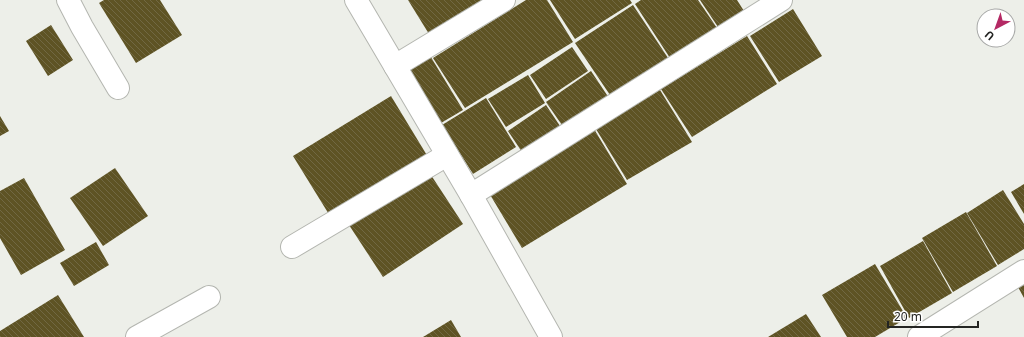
<svg xmlns="http://www.w3.org/2000/svg" width="1024" height="337" font-family="'Noto Sans',sans-serif">
	<style>
		.building { fill: url(#building-back-hatch) }
		.lines { fill: none; stroke-linecap: round; stroke-linejoin: round }
		.street-casing { stroke: #b4b6b0; stroke-width: 24 }
		.street { stroke: #fff; stroke-width: 22 }
	</style>
	<defs>
		<pattern id="building-back-hatch" width="6" height="6" patternUnits="userSpaceOnUse"><rect width="6" height="6" fill="#5e5324"/><path d="M-1 5l2 2M0 0l6 6M5-1l2 2" fill="none" stroke="#716843"/></pattern>
	</defs>
	<rect width="100%" height="100%" fill="#edefe9"/>
	<g class="building">
		<polygon points="104,0 160,0 182,35 136,63 99,3"/>
		<polygon points="408,0 485,0 429,34"/>
		<polygon points="526,0 547,0 573,42 465,108 433,58"/>
		<polygon points="550,0 630,0 632,3 575,39"/>
		<polygon points="641,0 698,0 717,28 670,58 635,4"/>
		<polygon points="700,0 737,0 744,11 718,27"/>
		<polygon points="633,5 670,61 612,98 575,43"/>
		<polygon points="793,9 822,56 779,82 750,36"/>
		<polygon points="51,25 73,60 48,76 26,41"/>
		<polygon points="747,36 777,84 692,137 661,89"/>
		<polygon points="572,47 588,71 546,99 530,75"/>
		<polygon points="429,54 463,110 441,123 406,67"/>
		<polygon points="591,71 609,98 564,128 546,102"/>
		<polygon points="528,75 545,103 506,127 488,99"/>
		<polygon points="660,90 692,142 627,180 596,129"/>
		<polygon points="391,96 428,157 330,216 293,156"/>
		<polygon points="486,98 516,147 473,174 442,125"/>
		<polygon points="546,105 562,129 524,155 508,131"/>
		<polygon points="0,116 9,131 0,136"/>
		<polygon points="594,129 627,184 522,248 489,193"/>
		<polygon points="115,168 148,216 103,246 70,198"/>
		<polygon points="429,172 463,224 383,277 349,225"/>
		<polygon points="24,178 65,250 21,275 0,238 0,191"/>
		<polygon points="1024,184 1024,214 1011,192"/>
		<polygon points="1003,190 1024,224 1024,249 998,265 967,213"/>
		<polygon points="966,212 997,266 953,292 922,238"/>
		<polygon points="923,241 952,293 909,318 880,266"/>
		<polygon points="96,242 109,265 74,286 60,263"/>
		<polygon points="875,264 907,318 875,337 847,337 822,295"/>
		<polygon points="1024,283 1024,298 1018,287"/>
		<polygon points="58,295 84,337 0,337 0,331"/>
		<polygon points="806,314 821,337 768,337"/>
		<polygon points="451,320 461,337 423,337"/>
	</g>
	<g class="lines">
		<defs>
			<g id="street">
				<polyline points="68,0 82,27 118,88"/>
				<polyline points="356,0 471,195 551,337"/>
				<polyline points="395,66 504,0"/>
				<polyline points="471,195 781,0"/>
				<polyline points="292,247 447,155"/>
				<polyline points="137,337 209,297"/>
				<polyline points="919,337 1024,271"/>
			</g>
		</defs>
		<use href="#street" class="street-casing"/>
		<use href="#street" class="street"/>
	</g>
	<g transform="translate(996 28) rotate(221)"><circle r="19" fill="#ffffff" stroke="#a7a8a7"/>
	<path d="M0-3L7 15L0 10L-7 15Z" fill="#b42964"/>
	<text y="-6" font-size="11" font-weight="bold" text-anchor="middle" fill="#242523">U</text>
	</g>
	<path d="M888 321v6h90v-6" fill="none" stroke="#242523" stroke-width="2"/>
	<text x="894" y="321" font-size="12" fill="#242523" stroke="#ffffff" stroke-width="3" paint-order="stroke">20 m</text>
</svg>
